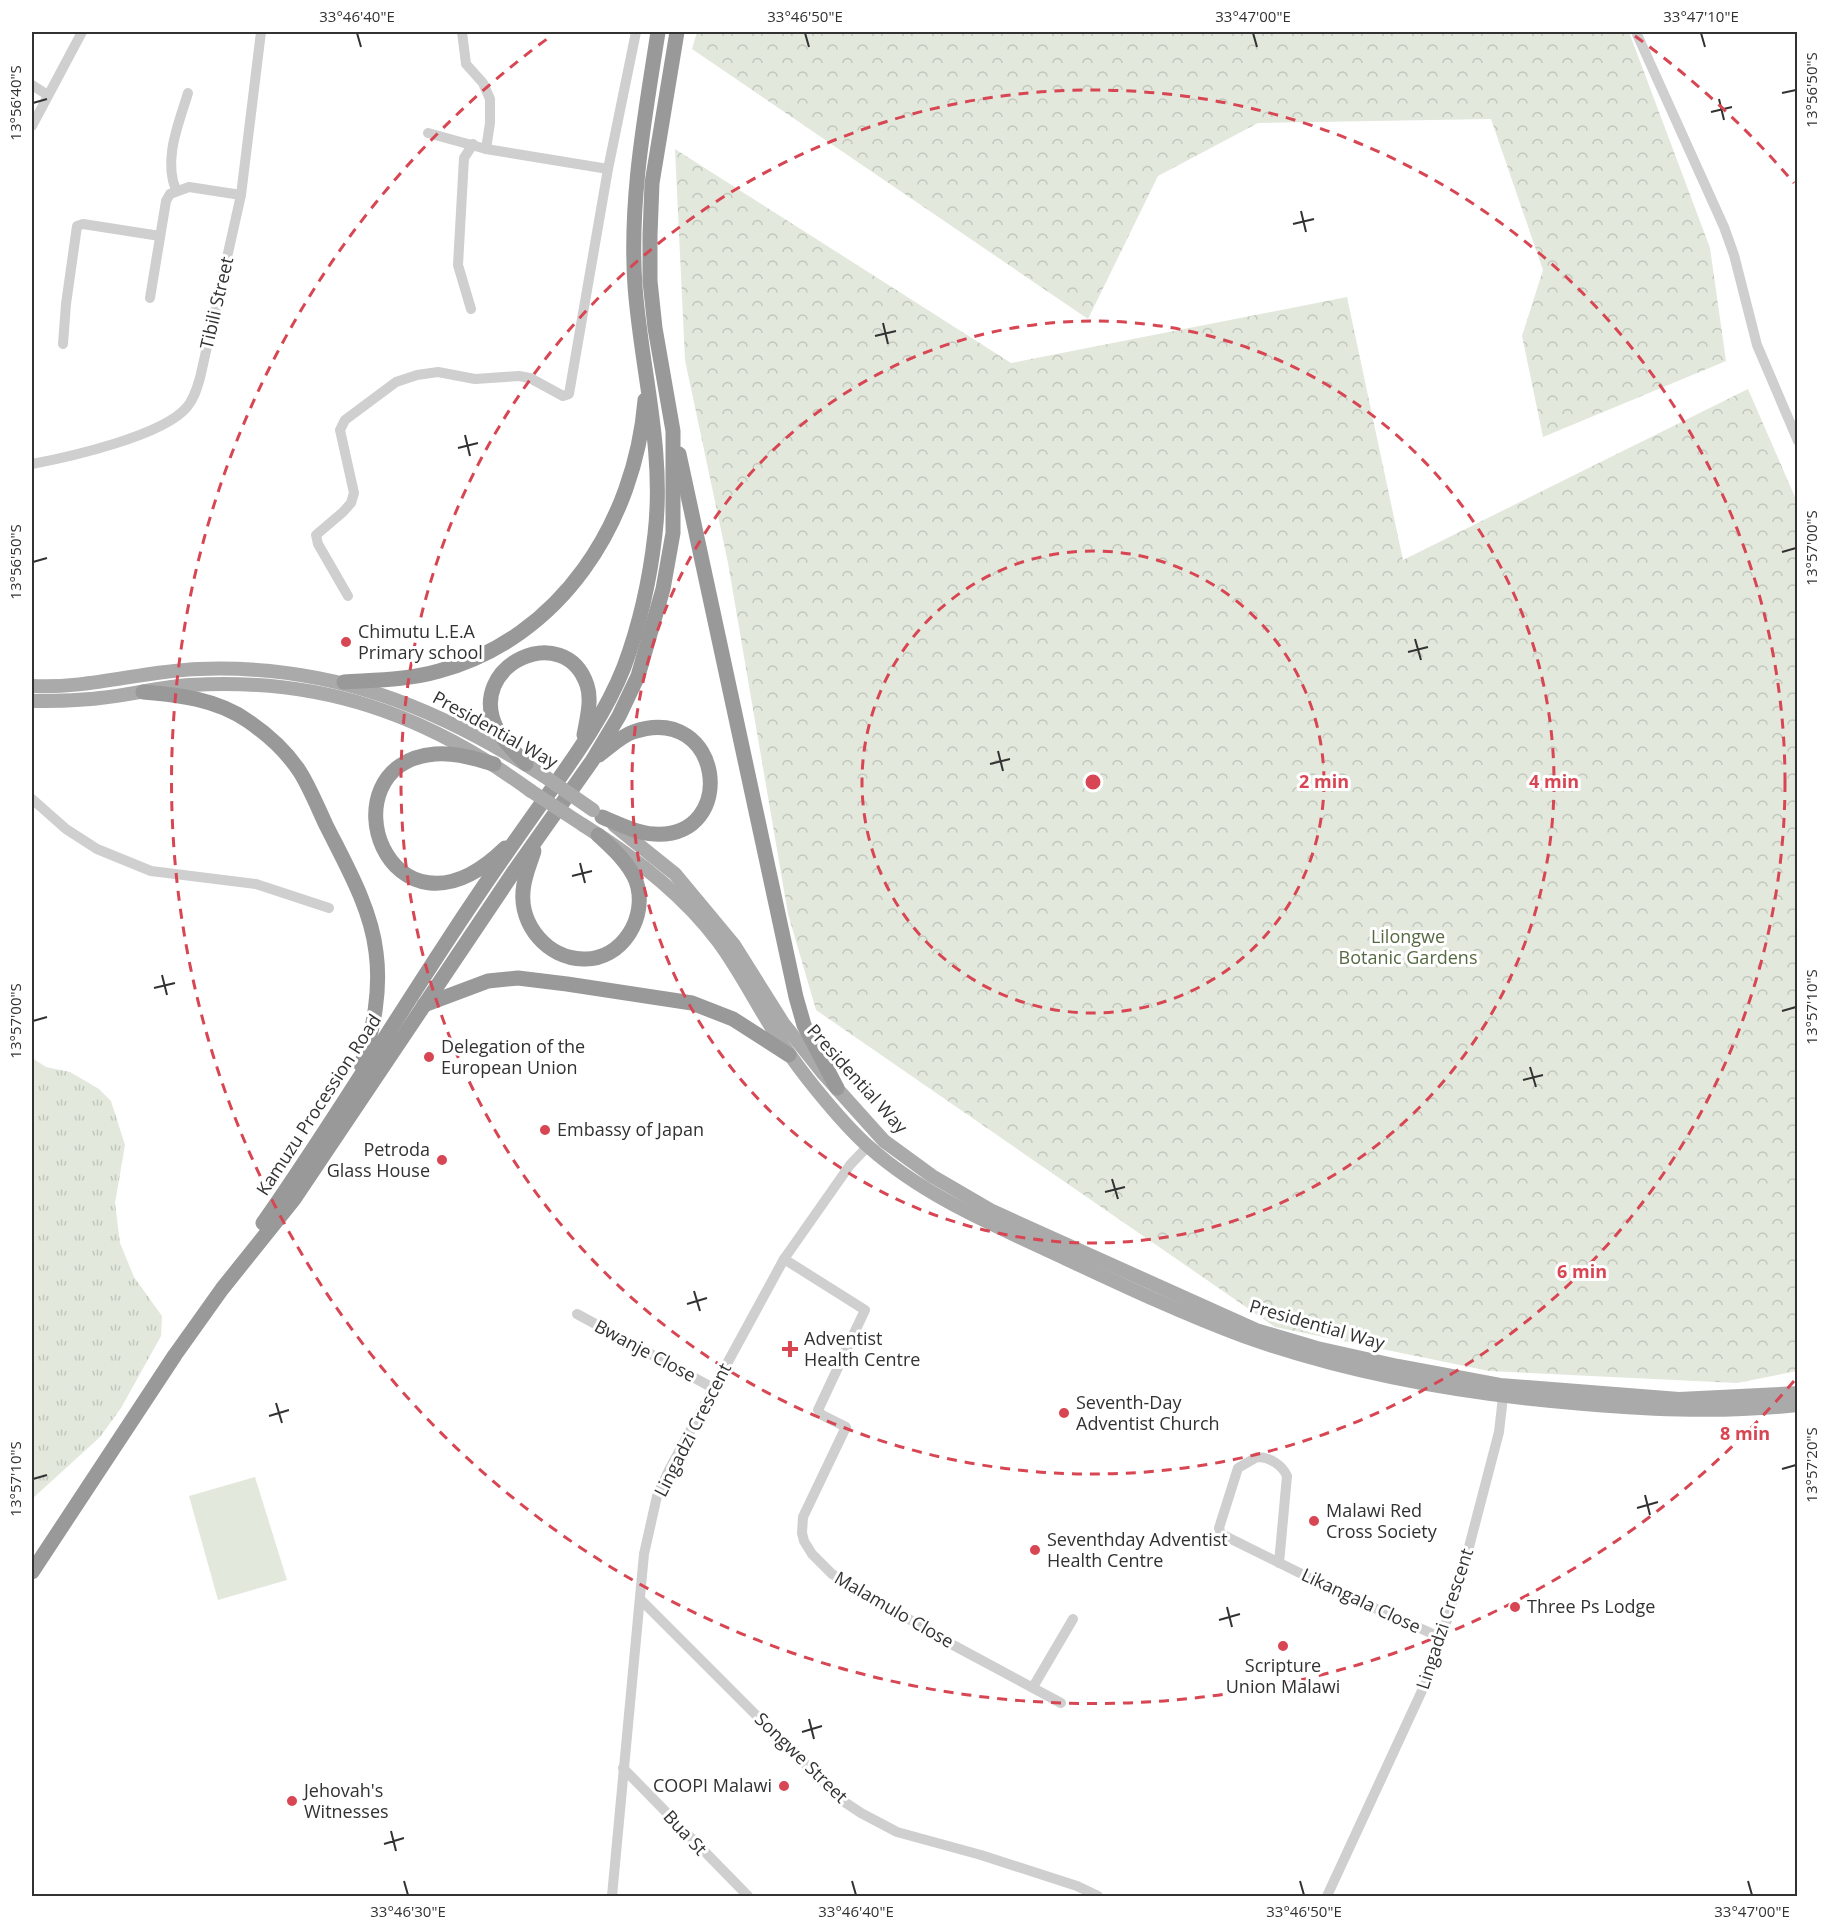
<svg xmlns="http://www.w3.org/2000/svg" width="1829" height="1928" font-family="'Open Sans',sans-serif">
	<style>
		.grass { fill: url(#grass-tufts) }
		.forest { fill: url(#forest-crowns) }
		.pitch { fill: #e2e8dc }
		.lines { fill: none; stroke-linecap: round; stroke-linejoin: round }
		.minor { stroke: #cfcfcf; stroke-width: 10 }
		.major { stroke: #aaa; stroke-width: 14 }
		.highway { stroke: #999; stroke-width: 15 }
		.major-bridge { stroke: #aaa; stroke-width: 14 }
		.ticks { fill: none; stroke: #323232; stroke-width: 2 }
		.ring { fill: none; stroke: #d74652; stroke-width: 3; stroke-dasharray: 10 8 }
		.poi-dot { fill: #d74652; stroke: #fff; stroke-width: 2 }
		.labels { text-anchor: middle; stroke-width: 6; stroke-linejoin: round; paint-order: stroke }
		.street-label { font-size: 18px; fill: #323232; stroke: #fff }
		.poi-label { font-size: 18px; fill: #323232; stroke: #fff; text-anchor: start }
		.park-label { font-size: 18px; fill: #556a42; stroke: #fff }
		.centre { fill: #d74652; stroke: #fff; stroke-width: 3 }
		.ring-label { font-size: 18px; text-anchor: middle; font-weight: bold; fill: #d74652; stroke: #fff; stroke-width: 6; stroke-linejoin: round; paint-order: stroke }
		.neatline { fill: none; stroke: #323232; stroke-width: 2 }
		.ticks-label { font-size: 15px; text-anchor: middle; fill: #323232 }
	</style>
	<defs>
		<pattern id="grass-tufts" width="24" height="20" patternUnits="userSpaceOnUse" patternTransform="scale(1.5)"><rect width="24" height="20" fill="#e2e8dc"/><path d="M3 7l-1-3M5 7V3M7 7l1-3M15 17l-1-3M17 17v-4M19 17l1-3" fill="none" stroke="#c2c7bd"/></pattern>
		<pattern id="forest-crowns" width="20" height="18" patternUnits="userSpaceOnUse" patternTransform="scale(1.5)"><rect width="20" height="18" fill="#e2e8dc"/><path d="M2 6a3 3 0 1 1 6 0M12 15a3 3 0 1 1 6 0" fill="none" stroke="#c2c7bd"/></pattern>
	</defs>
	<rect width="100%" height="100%" fill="#fff"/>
	<polygon class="grass" points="32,1058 46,1067 70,1072 99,1089 111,1101 125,1145 115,1203 120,1243 134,1277 162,1316 161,1336 121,1408 100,1437 32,1499"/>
	<g class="forest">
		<polygon points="697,32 1629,32 1710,248 1726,361 1543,437 1522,336 1543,270 1491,119 1258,123 1158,176 1088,319 692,49"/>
		<polygon points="675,149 1011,363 1347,297 1403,560 1748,389 1798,504 1797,1371 1737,1383 1489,1371 1275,1327 816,1010 788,914 728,563 685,360"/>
	</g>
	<polygon class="pitch" points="255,1477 287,1580 218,1600 189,1496"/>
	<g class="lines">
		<g class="minor">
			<polyline points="462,32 466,64 483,83 490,99 490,123 486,149"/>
			<polyline points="1636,32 1724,227 1734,255 1757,345 1798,441"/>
			<polyline points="32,85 46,94"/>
			<polyline points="32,126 82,32"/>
			<polyline points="428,133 486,149 608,169"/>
			<path d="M176,190C163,159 179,123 188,93"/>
			<polyline points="150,298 166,201 170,194 189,187 241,195"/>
			<polyline points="471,309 458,265 464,158 473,144"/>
			<polyline points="63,344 66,304 77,226 83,224 160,236"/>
			<path d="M32,464C69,457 163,436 187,407C194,399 197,388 200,378L241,195L261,32"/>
			<polyline points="348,596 318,544 316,535 343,512 351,503 354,493 340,430 345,420 396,382 417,375 438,372 475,379 519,376 530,378 563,396 569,394 608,169 636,32"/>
			<polyline points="32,799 66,829 97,849 151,871 256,884 329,908"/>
			<polyline points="784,1259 865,1310 818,1410 822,1415 846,1427 803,1517 802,1533 804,1541 812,1554 832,1574 953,1645 1061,1703"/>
			<polyline points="577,1314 713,1388"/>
			<path d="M1279,1563L1287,1476C1282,1465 1270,1457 1257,1457L1238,1468L1219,1528L1221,1534L1334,1590L1442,1638"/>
			<polyline points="640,1599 840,1799 861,1813 897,1832 981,1855 1077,1886 1098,1896"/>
			<polyline points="1033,1687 1073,1619"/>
			<polyline points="623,1768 748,1896"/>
			<polyline points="612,1896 644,1554 657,1496 669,1470 784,1259 850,1165 868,1146"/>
			<polyline points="1327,1896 1432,1669 1469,1547 1499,1432 1503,1397"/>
		</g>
		<g class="major">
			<path d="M32,686C88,689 142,671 199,669C330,664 435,706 544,776"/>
			<path d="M32,701C54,701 77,701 100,698C130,695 160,687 190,685C321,677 426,714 531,791"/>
			<path d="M583,825C633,856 682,893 718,941C745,977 763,1019 790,1055C809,1082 845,1126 869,1147C924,1196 994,1225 1060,1256C1120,1284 1181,1313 1243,1336C1352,1375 1469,1395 1584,1404C1656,1410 1725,1413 1798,1405"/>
			<polyline points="614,825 675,874 734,945 783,1023 822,1072 884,1141 932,1176 992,1211 1256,1330 1317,1348 1398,1366 1500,1385 1679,1399 1798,1393"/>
		</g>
		<g class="highway">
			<polyline points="679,454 796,997 804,1025 837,1088"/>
			<path d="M344,682C375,680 408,680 439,671C561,638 635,522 645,400"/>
			<path d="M143,692C179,695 217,699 248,721C267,734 287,752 300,772C310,788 318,808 326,825C346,865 371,908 376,952C381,989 374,1030 361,1065"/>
			<path d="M599,755C609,748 621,736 633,732C723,701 740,839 654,834C636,833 619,824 602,817"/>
			<path d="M494,764C475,759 455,752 435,754C320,764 388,962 505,848"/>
			<path d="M526,764C516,753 504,743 497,729C464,665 565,619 587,685C592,700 587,719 584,735"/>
			<path d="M534,851C530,864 524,877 523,891C520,925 547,958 583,959C622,961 649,916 636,881C629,863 612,848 598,835"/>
			<polyline points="424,1005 488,981 518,978 567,984 692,1003 733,1019 789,1055"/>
			<path d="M263,1223C327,1132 385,1036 446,943C476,897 507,852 539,807C570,763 604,718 624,667C640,624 650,579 655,534C665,449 641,369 635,286C629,200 645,116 658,32"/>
			<polyline points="32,1572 175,1355 222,1289 294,1199 515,870 592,761 619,716 638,676 663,589 673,533 673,431 655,328 650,281 650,235 652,183 677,32"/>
		</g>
		<g class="major-bridge">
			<polyline points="544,776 593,810"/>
			<polyline points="531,791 583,825"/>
		</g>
	</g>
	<path class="ticks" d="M357,33L361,47M805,33L809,47M1253,33L1257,47M1701,33L1705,47M1782,93L1796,90M1719,99L1724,120M33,103L47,99M1711,112L1732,107M1301,211L1306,232M1293,224L1314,219M883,323L888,344M875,336L896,331M465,435L470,456M458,448L478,443M1782,552L1796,548M33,562L47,558M1415,639L1421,660M1408,652L1428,647M998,751L1003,771M990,764L1010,759M580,863L585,883M572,876L592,871M162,975L167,995M154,988L175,983M1782,1011L1796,1007M33,1021L47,1017M1530,1067L1536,1087M1523,1080L1543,1075M1112,1179L1118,1199M1105,1192L1125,1187M694,1291L700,1311M687,1304L707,1298M276,1403L282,1423M269,1416L289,1410M1782,1469L1796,1465M33,1479L47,1475M1645,1495L1650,1515M1637,1508L1658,1502M1227,1607L1232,1627M1219,1620L1240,1614M809,1719L814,1739M802,1732L822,1726M391,1831L396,1851M384,1844L404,1838M404,1881L408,1895M852,1881L856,1895M1300,1881L1304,1895M1748,1881L1752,1895"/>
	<g class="ring">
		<circle cx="1093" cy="782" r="231"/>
		<circle cx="1093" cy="782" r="461"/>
		<circle cx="1093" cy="782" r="692"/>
		<path d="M1794 1381A922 922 0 1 1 551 36M1635 36A922 922 0 0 1 1794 183"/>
	</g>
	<g class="poi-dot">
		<circle cx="346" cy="642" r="6"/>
		<circle cx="429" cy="1057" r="6"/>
		<circle cx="545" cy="1130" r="6"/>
		<circle cx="442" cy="1160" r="6"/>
		<path d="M787 1340h6v6h6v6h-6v6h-6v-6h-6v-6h6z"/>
		<circle cx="1064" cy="1413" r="6"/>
		<circle cx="1314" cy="1521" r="6"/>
		<circle cx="1035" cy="1550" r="6"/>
		<circle cx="1515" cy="1607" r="6"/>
		<circle cx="1283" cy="1646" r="6"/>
		<circle cx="784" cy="1786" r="6"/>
		<circle cx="292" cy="1801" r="6"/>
	</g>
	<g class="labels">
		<g class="street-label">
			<text transform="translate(217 303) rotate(-77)" y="6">Tibili Street</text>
			<text transform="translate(495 730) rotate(29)" y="6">Presidential Way</text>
			<text transform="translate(857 1079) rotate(48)" y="6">Presidential Way</text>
			<text transform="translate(319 1105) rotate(-57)" y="6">Kamuzu Procession Road</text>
			<text transform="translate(1317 1325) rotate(16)" y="6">Presidential Way</text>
			<text transform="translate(645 1351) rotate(28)" y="6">Bwanje Close</text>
			<text transform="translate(693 1430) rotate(-63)" y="6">Lingadzi Crescent</text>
			<text transform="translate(1361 1601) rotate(25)" y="6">Likangala Close</text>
			<text transform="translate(894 1610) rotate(30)" y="6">Malamulo Close</text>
			<text transform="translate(1445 1619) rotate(-72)" y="6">Lingadzi Crescent</text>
			<text transform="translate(801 1758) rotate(44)" y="6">Songwe Street</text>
			<text transform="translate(685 1833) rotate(47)" y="6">Bua St</text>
		</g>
		<g class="poi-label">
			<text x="358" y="638">Chimutu L.E.A<tspan x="358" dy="21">Primary school</tspan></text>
			<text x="441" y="1053">Delegation of the<tspan x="441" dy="21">European Union</tspan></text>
			<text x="557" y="1136">Embassy of Japan</text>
			<text x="430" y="1156" text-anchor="end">Petroda<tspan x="430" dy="21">Glass House</tspan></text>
			<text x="804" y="1345">Adventist<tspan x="804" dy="21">Health Centre</tspan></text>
			<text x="1076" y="1409">Seventh-Day<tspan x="1076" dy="21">Adventist Church</tspan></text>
			<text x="1326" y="1517">Malawi Red<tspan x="1326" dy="21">Cross Society</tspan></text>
			<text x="1047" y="1546">Seventhday Adventist<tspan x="1047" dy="21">Health Centre</tspan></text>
			<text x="1527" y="1613">Three Ps Lodge</text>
			<text x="1283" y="1672" text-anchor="middle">Scripture<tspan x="1283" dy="21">Union Malawi</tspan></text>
			<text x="772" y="1792" text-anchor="end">COOPI Malawi</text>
			<text x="304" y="1797">Jehovah's<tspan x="304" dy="21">Witnesses</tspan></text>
		</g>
		<g class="park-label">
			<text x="1408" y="943">Lilongwe<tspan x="1408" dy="21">Botanic Gardens</tspan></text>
		</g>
	</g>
	<circle cx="1093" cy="782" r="9" class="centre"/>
	<g class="ring-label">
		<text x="1324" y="788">2 min</text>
		<text x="1554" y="788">4 min</text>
		<text x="1582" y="1278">6 min</text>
		<text x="1745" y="1440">8 min</text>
	</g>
	<rect width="1829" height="1928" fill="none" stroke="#ffffff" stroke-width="66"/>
	<rect x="33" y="33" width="1763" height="1862" class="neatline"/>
	<g class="ticks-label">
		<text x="357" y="22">33°46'40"E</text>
		<text x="805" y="22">33°46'50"E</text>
		<text x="1253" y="22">33°47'00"E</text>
		<text x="1701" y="22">33°47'10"E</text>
		<text transform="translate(1812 90) rotate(-90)" y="5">13°56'50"S</text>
		<text transform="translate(16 103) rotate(-90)" y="5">13°56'40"S</text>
		<text transform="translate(1812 548) rotate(-90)" y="5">13°57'00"S</text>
		<text transform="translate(16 562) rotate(-90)" y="5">13°56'50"S</text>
		<text transform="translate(1812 1007) rotate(-90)" y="5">13°57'10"S</text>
		<text transform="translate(16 1021) rotate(-90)" y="5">13°57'00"S</text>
		<text transform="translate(1812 1465) rotate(-90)" y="5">13°57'20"S</text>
		<text transform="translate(16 1479) rotate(-90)" y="5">13°57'10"S</text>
		<text x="408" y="1917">33°46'30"E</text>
		<text x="856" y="1917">33°46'40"E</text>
		<text x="1304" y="1917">33°46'50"E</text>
		<text x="1752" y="1917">33°47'00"E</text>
	</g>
</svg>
